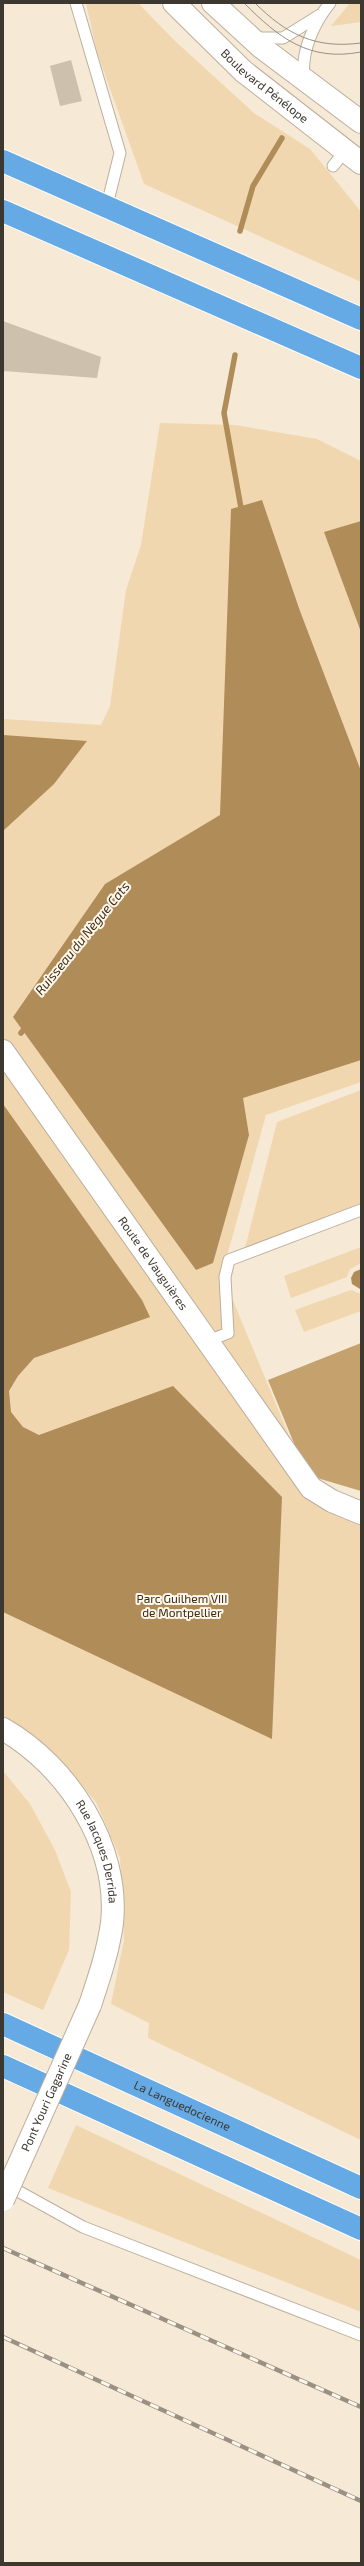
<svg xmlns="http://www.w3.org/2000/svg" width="364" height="2566" font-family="'Exo 2',sans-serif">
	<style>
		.green { fill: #f1d7b0 }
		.forest { fill: #c5a26d }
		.water { fill: #b08d58 }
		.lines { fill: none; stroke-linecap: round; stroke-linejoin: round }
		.stream { stroke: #b08d58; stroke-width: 5.5 }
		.building { fill: #cdc0ad }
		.service-casing { stroke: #bcaf9d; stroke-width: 13 }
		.minor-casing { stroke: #bcaf9d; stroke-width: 24 }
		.tertiary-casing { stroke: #bcaf9d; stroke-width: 24 }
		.secondary-casing { stroke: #bcaf9d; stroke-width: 24 }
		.motorway-casing { stroke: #fff; stroke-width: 24 }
		.service { stroke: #fff; stroke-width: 11 }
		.minor { stroke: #fff; stroke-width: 22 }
		.tertiary { stroke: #fff; stroke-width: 22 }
		.secondary { stroke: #fff; stroke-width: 22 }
		.motorway { stroke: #65aae4; stroke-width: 22 }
		.tram { stroke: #9a9183; stroke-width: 1 }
		.rail-casing { stroke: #9a9183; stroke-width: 4.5 }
		.rail { stroke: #fff7eb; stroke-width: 3; stroke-dasharray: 9; stroke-linecap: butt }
		.tertiary-bridge-casing { stroke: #bcaf9d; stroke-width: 24; stroke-linecap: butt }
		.tertiary-bridge { stroke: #fff; stroke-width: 22 }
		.labels { text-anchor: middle; stroke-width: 4; stroke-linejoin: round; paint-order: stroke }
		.street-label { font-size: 12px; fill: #3c372f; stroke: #fff7eb }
		.park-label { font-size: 12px; fill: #3b2c13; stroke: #fff7eb }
		.water-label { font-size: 13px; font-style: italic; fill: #3b2b13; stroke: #fff7eb }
	</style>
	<rect width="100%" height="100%" fill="#f6e9d5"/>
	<g class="green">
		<polygon points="86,3 138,3 174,40 254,113 310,149 354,203 361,212 361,282 144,184 97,52"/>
		<polygon points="350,3 361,3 361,22 331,26"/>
		<polygon points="160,423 235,425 317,439 361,461 361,1082 266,1115 222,1274 307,1479 361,1517 361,2140 148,2038 149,2023 111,2004 124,1940 120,1858 96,1802 52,1752 3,1722 3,719 101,725 110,706 126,590 141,545"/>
		<polygon points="361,1090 361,1205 245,1248 277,1122"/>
		<polygon points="361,1247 361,1263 350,1269 347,1277 291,1298 284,1276"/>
		<polygon points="351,1290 361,1294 361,1311 304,1332 295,1310"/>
		<polygon points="3,1771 30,1804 55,1850 71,1892 69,1950 43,2010 3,1992"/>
		<polygon points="76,2125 361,2260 361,2312 48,2188"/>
	</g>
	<polygon class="forest" points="361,1343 361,1491 307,1475 268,1380"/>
	<g class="water">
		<polygon points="262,500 300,611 361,771 361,1060 243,1098 249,1135 213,1263 196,1270 13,1017 105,884 220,815 231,509"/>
		<polygon points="361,521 361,632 324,532"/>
		<polygon points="3,735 87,741 54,784 3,831"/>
		<polygon points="3,1104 142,1300 150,1317 34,1358 18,1376 9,1391 11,1412 23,1427 39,1435 173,1386 282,1497 272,1739 3,1612"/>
		<polygon points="361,1269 361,1289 360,1289 352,1284 351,1278 354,1272"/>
	</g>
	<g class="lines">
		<g class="stream">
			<polyline points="240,231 253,186 282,138"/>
			<polyline points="235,355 224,413 241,508"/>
			<polyline points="21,1033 28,1024"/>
		</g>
	</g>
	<g class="building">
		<polygon points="71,60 82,101 60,106 50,66"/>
		<polygon points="3,321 101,357 97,378 3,371"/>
	</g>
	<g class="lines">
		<defs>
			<g id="service">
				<polyline points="76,3 120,153 107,205"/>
				<polyline points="254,38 283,38 320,15"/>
				<path d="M304,78C301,52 313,24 330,3"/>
				<polyline points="333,166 345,151"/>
				<polyline points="208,1341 228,1333 225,1277 229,1260 361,1210"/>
				<polyline points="7,2185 83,2227 361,2335"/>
			</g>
			<g id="minor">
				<path id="s1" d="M3,1051L311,1488L332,1501L361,1513"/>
			</g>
			<g id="tertiary">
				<path id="s2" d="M3,1729C68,1766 120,1847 112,1923C108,1952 99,1978 90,2005"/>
			</g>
			<g id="secondary">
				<path id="s3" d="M174,3L243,71L361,163"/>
				<polyline points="213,3 261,47 361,122"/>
			</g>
			<g id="motorway">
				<polyline points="3,161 361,319"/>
				<polyline points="3,211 361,368"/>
				<path id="s4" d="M3,2024L361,2188"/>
				<polyline points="3,2066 361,2229"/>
			</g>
		</defs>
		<use href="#service" class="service-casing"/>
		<use href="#minor" class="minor-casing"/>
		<use href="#tertiary" class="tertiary-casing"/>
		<use href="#secondary" class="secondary-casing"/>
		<use href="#motorway" class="motorway-casing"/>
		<use href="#service" class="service"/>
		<use href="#minor" class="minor"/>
		<use href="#tertiary" class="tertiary"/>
		<use href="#secondary" class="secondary"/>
		<use href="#motorway" class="motorway"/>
		<g class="tram">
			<path d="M244,3C279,38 309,62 361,52"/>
			<path d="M255,3C287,35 316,49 361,43"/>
		</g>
		<defs>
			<g id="rail">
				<polyline points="3,2248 361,2407"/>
				<polyline points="3,2337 361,2501"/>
			</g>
		</defs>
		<use href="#rail" class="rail-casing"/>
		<use href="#rail" class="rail"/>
		<defs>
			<g id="tertiary-bridge">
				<path id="s5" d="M3,2200L90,2005"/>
			</g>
		</defs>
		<use href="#tertiary-bridge" class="tertiary-bridge-casing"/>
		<use href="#tertiary-bridge" class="tertiary-bridge"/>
	</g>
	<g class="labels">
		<g class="street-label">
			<text dy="4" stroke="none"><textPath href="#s3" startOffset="123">Boulevard Pénélope</textPath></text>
			<text dy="4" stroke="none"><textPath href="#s1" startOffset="260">Route de Vauguières</textPath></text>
			<text dy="4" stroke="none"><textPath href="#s2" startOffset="160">Rue Jacques Derrida</textPath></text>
			<text dy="4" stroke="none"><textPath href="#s5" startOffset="107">Pont Youri Gagarine</textPath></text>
			<text dy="4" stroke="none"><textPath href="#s4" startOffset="197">La Languedocienne</textPath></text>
		</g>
		<g class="park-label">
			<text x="182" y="1603">Parc Guilhem VIII<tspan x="182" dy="14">de Montpellier</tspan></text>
		</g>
		<g class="water-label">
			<text transform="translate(82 938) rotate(-51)" y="5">Ruisseau du Nègue Cats</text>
		</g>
	</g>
	<rect width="364" height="2566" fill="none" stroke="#3c372f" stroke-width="8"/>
</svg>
